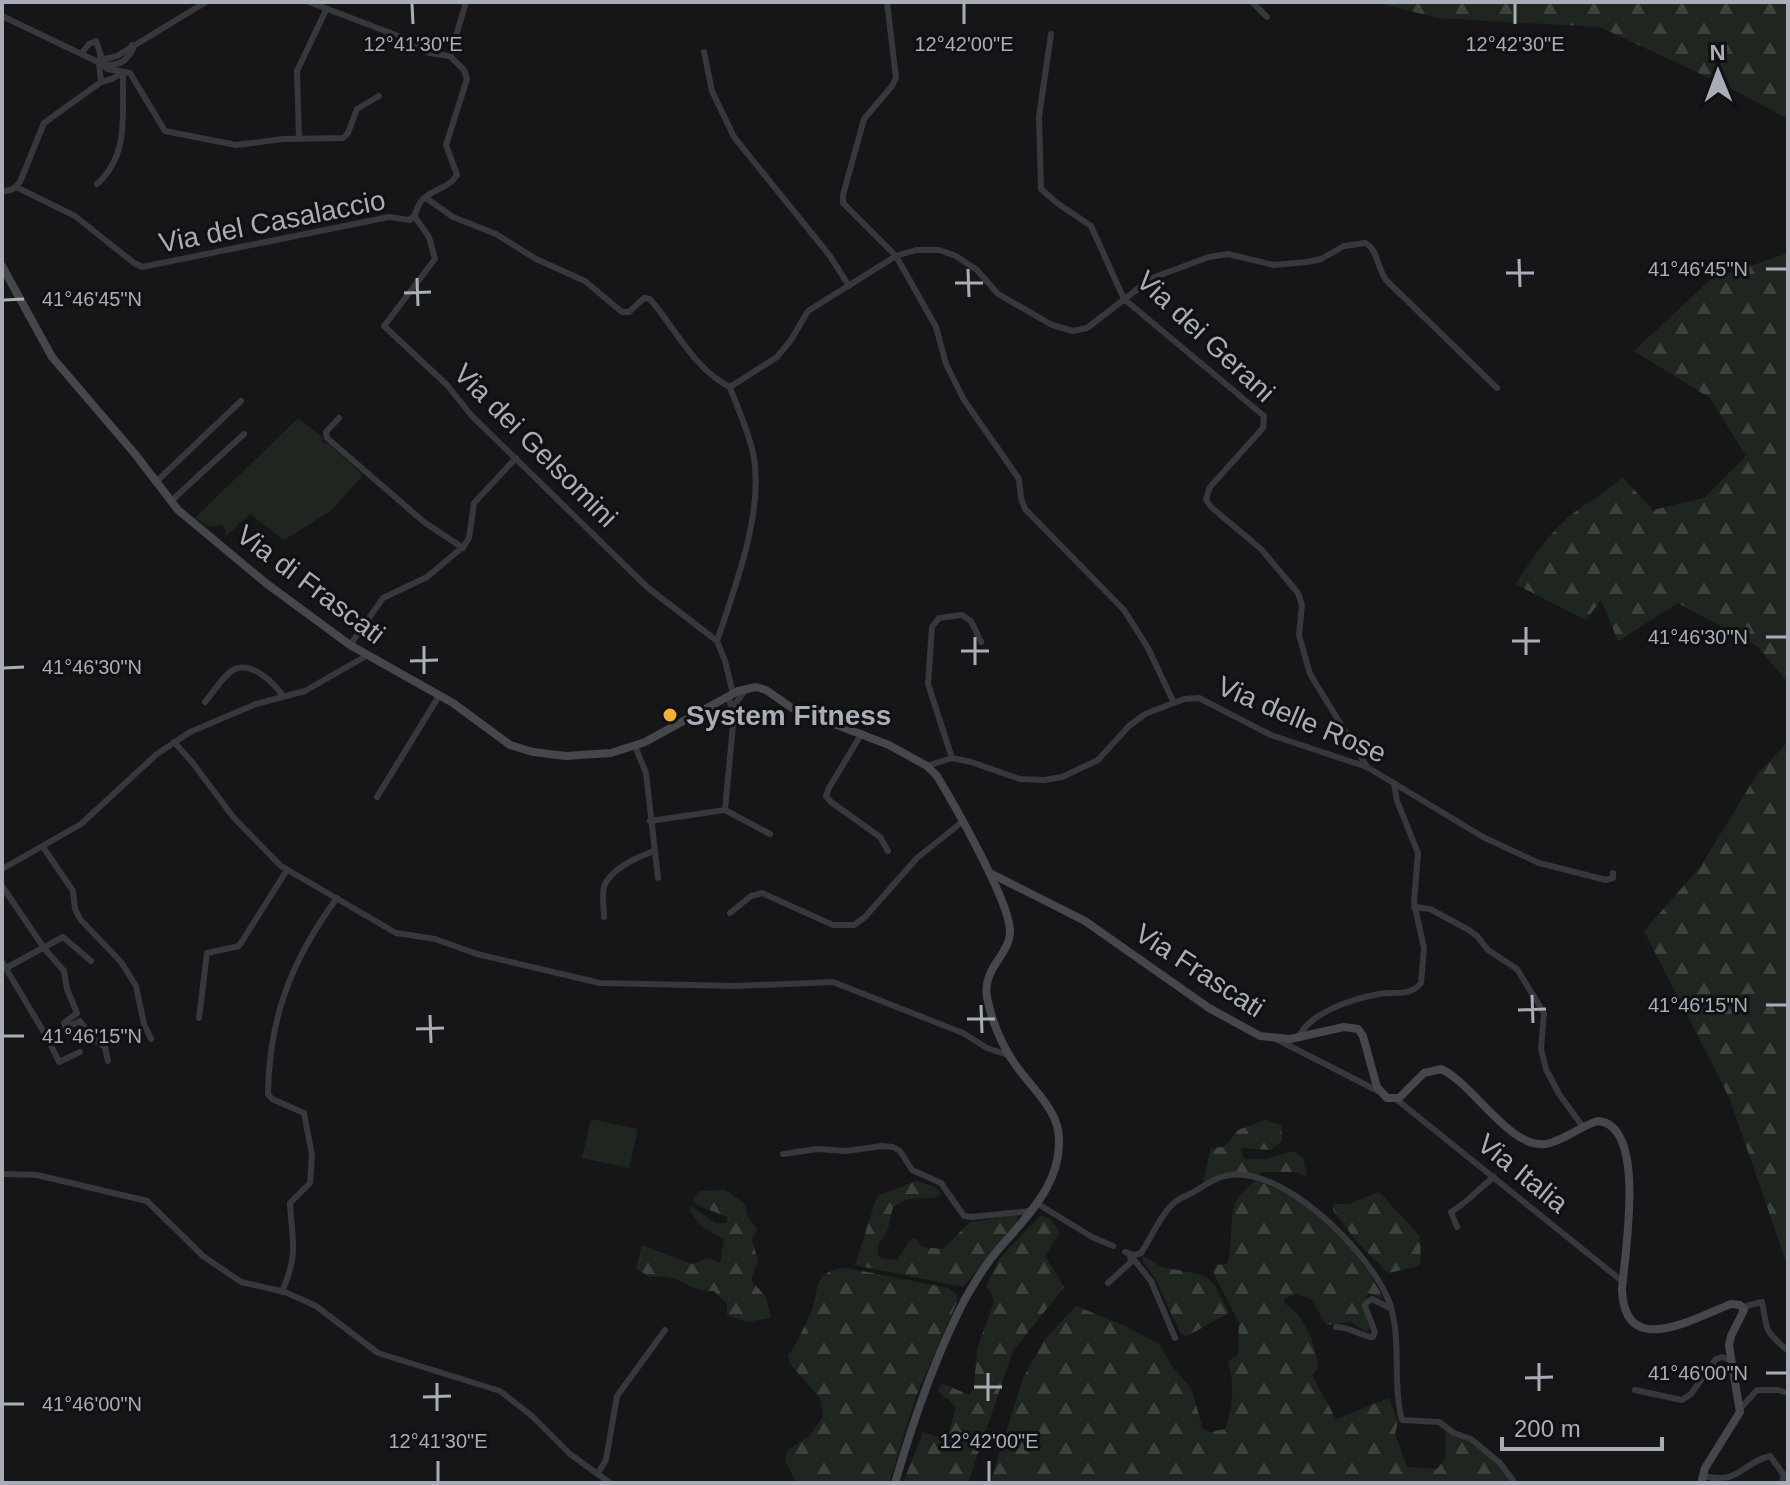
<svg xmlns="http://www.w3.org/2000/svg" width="1790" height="1485" font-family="Helvetica,sans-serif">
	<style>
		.forest { fill: url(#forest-firs) }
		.green { fill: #1e261f }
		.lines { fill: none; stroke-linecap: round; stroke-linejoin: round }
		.street { stroke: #37383d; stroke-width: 6 }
		.secondary { stroke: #45474d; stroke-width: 8 }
		.ticks { fill: none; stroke: #a8adb8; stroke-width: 3 }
		.poi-dot { fill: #f2b134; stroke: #111113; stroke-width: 3 }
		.labels { text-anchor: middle; stroke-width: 6; stroke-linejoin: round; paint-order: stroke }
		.street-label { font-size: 28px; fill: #a8adb8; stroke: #111113 }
		.poi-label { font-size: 28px; font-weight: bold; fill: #a8adb8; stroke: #111113; text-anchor: start }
		.ticks-label { font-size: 20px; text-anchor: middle; fill: #a8adb8; stroke: #111113; stroke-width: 6; stroke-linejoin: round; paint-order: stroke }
	</style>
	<defs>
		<pattern id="forest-firs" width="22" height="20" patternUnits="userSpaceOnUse" patternTransform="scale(2)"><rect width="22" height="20" fill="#1e261f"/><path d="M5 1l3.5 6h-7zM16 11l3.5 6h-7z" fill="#3c433d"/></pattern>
	</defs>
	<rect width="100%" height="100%" fill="#161618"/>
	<g class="forest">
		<polygon points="1374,2 1788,2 1788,119 1724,85 1600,27 1438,18"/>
		<path d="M1788,253V683L1757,646L1678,603L1618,641L1601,600L1586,620L1515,584C1533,558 1550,531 1576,511C1593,499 1606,492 1622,477L1653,510L1704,498L1746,456L1710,398L1634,351L1710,280Z"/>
		<polygon points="1788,742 1788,1267 1729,1097 1644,931 1701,866 1757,774"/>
		<polygon points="1265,1120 1281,1125 1282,1141 1270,1150 1243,1148 1241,1151 1244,1159 1266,1159 1293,1151 1303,1158 1307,1176 1294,1172 1263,1172 1255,1176 1228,1173 1203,1182 1211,1148 1224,1147 1238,1130"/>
		<path d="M917,1181L935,1187L941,1194L933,1198L908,1199L893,1207C889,1222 890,1232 878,1244V1256L883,1259L897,1260L910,1240L915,1238L922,1247L943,1249L970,1222L1016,1215L1018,1217L1016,1225L963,1287L855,1265L877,1196Z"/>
		<path d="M1256,1181C1311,1198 1359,1249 1384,1299L1368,1293L1364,1301L1370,1328L1366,1332L1351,1322L1326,1325L1311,1299L1295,1294L1284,1299V1303C1306,1317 1315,1343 1318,1368L1312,1375L1336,1419L1389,1398L1398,1422L1395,1434L1407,1467L1437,1469L1445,1459L1446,1428C1473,1441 1495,1459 1513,1483H990L1023,1378L1045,1339L1076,1306L1125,1326L1159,1344L1172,1366L1191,1388L1203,1429L1210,1432L1225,1429C1233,1406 1235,1385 1228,1361L1238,1355L1239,1323L1213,1272L1216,1265L1227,1264C1235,1244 1226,1211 1241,1194C1245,1189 1251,1185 1256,1181Z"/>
		<path d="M725,1190L745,1204L748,1217L757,1229L752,1240L758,1261L751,1280L766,1297L771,1318L747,1322L727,1315V1304L714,1291C685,1291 681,1272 649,1277L636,1268L642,1245L692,1264L710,1258L720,1263L724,1239L702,1227L689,1210L691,1206L715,1223H727V1217L697,1205L693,1199L700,1191Z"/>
		<polygon points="1379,1192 1420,1236 1421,1262 1416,1267 1388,1273 1357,1242 1333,1210 1333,1204 1349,1204"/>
		<polygon points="1041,1215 1050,1219 1060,1232 1045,1256 1064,1287 1013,1351 968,1483 903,1483 923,1432 947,1440 956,1407 938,1391 942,1383 969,1395 974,1389 977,1349 994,1302 992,1294 986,1286 1000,1258"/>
		<polygon points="1143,1256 1162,1267 1203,1275 1215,1285 1229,1313 1187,1336 1180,1333 1155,1278 1143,1262"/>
		<path d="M847,1268L948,1288L957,1295V1302L917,1394L890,1480L887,1483H796L785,1460L787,1451L810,1435L823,1417L820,1398L790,1364L788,1355C798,1343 802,1330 809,1317C822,1292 808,1271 847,1268Z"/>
	</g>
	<g class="green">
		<polygon points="298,418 323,438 322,442 328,444 363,475 331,511 284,540 250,514 224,538 226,531 222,525 210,527 195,518"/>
		<polygon points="591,1119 638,1129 629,1168 582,1158"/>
	</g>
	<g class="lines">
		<g class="street">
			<polyline points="309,2 401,37 429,53 450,56"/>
			<polyline points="887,2 896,78 892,86 864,119 843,195 843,203 896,256 936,327 946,364 964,400 1019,479 1021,498 1025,509 1124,610 1148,648 1174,703"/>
			<polyline points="1252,2 1267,17"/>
			<polyline points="2,16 98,62"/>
			<polyline points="1051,34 1039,117 1041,189 1057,203 1091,226 1124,299 1264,416 1263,428 1210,487 1206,499 1211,507 1261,549 1298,593 1302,605 1299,635 1310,674 1367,767"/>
			<polyline points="704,52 712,91 734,137 830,256 849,286"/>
			<polyline points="81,54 89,44 96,41 101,56"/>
			<polyline points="450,56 466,2"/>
			<polyline points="98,62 100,57 105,59 117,56 206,2"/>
			<polyline points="102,64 107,69 130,73 165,131 236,145 283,139 343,138 348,133 357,109 379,96"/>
			<path d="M102,64C118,67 126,62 133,49L132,45"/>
			<polyline points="101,82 112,79 123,72"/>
			<polyline points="299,139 297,71 326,10"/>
			<path d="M97,184C130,155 122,112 123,72"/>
			<path d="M16,187L75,216L134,263L142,267L389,217L410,220C418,214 415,210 420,203C428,190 449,189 457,175L446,145L467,79L464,70L450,56"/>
			<polyline points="2,192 13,189 20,182 44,123 101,82 99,63"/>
			<path d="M426,198L453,217L496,234L536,259L585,281L622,312H629L644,298L650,299C675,328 695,370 730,387"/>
			<polyline points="415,217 429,237 435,259 384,326 447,385 471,415 647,587 717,641 725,661 733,694"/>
			<polyline points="339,418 326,432 327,438 424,522 463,548"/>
			<polyline points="156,482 241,401"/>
			<polyline points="170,502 244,434"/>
			<path d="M717,641C735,587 763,515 754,458C750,434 738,410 730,387L777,357L791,340L808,311L896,256L916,250H939L956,256L977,270L998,294L1052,325L1073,331L1087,328L1152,278L1209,257L1228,254L1274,265L1307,262L1321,259L1344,246L1365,243C1378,249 1377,268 1386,280L1497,388"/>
			<polyline points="350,645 383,598 427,577 464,546 469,538 474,503 516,458"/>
			<polyline points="729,697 733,717"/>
			<path d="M205,702C213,693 224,674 235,669C253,662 274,683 283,696"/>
			<polyline points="862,733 829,788 826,796 831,802 880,837 888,851"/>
			<polyline points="174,742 192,762 234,818 281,866 396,933 435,939 477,954 600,983 735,986 833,982 963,1033 987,1048 1008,1055"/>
			<polyline points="635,746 646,773 658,878"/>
			<polyline points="952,758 928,684 932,627 939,618 962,615 971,621 981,642"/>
			<polyline points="927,766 952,758 971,762 1020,779 1044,780 1062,777 1098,760 1129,726 1145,714 1184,699 1199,698 1271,735 1367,767 1483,837 1539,863 1606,880 1613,878 1613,873"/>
			<polyline points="377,797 439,696"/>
			<polyline points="725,810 735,704 745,691"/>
			<polyline points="650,821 725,810 770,834"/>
			<polyline points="43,847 73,891 75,909 80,919 121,962 136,986 144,1024 151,1039"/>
			<polyline points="2,869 81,824 157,754 190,732 256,704 305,691 366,656"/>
			<polyline points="2,886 44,948 64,971 67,989 77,1013 64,1023"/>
			<polyline points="1414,907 1430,909 1469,930 1477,936 1488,950 1517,969 1544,1013 1541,1049 1546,1069 1559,1094 1583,1127"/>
			<polyline points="730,913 751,896 762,893 833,925 854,925 865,917 917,858 962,822"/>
			<path d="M604,917C604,907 601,893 605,884C614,867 638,857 654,851"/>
			<polyline points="2,962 48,1039 59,1062 80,1052"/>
			<polyline points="6,968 63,937 91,961"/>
			<polyline points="199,1018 207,953 239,946 287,870"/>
			<polyline points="46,1037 80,1021 92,1038 105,1047 108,1061"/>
			<path d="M1298,1038C1310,1012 1352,999 1379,994C1395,991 1410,997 1421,983L1424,948L1414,903L1418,853L1397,801L1394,783"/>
			<polyline points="1276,1039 1380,1092"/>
			<polyline points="1396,1099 1622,1281"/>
			<polyline points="783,1154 817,1149 846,1151 882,1146 893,1147 900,1151 912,1170 941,1183 964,1216 971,1217 1031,1211"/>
			<polyline points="2,1174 37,1175 147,1201 203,1256 241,1282 285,1292 316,1306 378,1353 500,1391 532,1416 570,1454 610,1483"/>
			<polyline points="1038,1204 1092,1237 1113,1246"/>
			<path d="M1457,1227L1451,1212C1467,1203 1479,1188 1494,1177"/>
			<path d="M1125,1252L1134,1255L1141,1253C1152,1237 1160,1215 1175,1202C1182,1197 1189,1195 1197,1190C1205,1185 1214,1179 1224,1176C1281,1161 1373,1255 1390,1304C1402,1341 1392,1383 1402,1420L1439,1422L1454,1433L1471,1439L1500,1463L1515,1483"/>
			<polyline points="1131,1256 1151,1281 1175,1338"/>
			<polyline points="1108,1283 1131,1262 1130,1255"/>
			<path d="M282,1292C299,1252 292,1243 290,1203L310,1183L312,1155L304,1113L272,1099L268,1094C269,1017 292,959 337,898"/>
			<path d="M1743,1307L1762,1302C1768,1332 1763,1329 1788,1351"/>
			<path d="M1336,1327C1352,1327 1361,1337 1373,1337L1375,1332L1365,1306L1367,1302L1372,1299L1390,1308"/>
			<polyline points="1635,1390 1682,1400 1691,1394 1716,1359 1722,1357 1731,1360"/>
			<polyline points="1740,1409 1757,1390 1778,1390 1788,1393"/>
			<polyline points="598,1473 606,1460 617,1396 665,1330"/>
			<path d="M1703,1476C1740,1485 1741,1463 1770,1456L1784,1475L1782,1483"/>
		</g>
		<g class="secondary">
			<path d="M2,266L52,357L135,454L178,510L267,584L350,645L453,703L510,745L533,752L566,756L611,753L645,742L738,691L756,687L766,690L792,708L889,745L927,766L937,776C954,804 1009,901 1010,930C1011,955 982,967 987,997C991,1019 1002,1046 1015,1064C1028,1084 1054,1106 1058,1130C1066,1180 1027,1216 998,1250C984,1266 974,1283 964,1301C934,1359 913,1421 895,1483"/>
			<path d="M990,873L1085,921L1209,1008L1260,1036L1290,1039L1344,1027L1358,1029L1363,1036L1377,1087L1387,1098H1399L1424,1073L1441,1069C1473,1083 1509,1149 1546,1144C1564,1141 1580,1126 1598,1121C1648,1125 1624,1257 1622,1290C1625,1360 1694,1318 1731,1304L1740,1305L1744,1310L1731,1336L1729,1346L1740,1412L1705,1468L1701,1483"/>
		</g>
	</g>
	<path class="ticks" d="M412,4L413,24M964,4V24M1515,4V24M1519,259L1520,287M968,269L969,297M1766,269H1786M1506,273H1534M417,278L418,306M955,283H983M404,293L431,292M4,300L24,299M1526,627V655M975,637V665M1766,637H1786M1512,641H1540M424,646V674M961,651H989M410,661L438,660M4,668L24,667M1532,995L1533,1023M981,1005L982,1033M1766,1005H1786M1518,1010L1546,1009M430,1015L431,1043M967,1019H995M416,1029L444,1028M4,1036H24M1539,1363V1391M988,1373V1401M1766,1373H1786M1525,1378L1553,1377M437,1383V1411M974,1387H1002M423,1397L451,1396M4,1404H24M438,1461V1481M989,1461V1481"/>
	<circle class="poi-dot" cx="670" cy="715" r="8"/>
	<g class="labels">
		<g class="street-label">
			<text transform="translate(272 221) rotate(-11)" y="10">Via del Casalaccio</text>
			<text transform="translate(1206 336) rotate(43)" y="10">Via dei Gerani</text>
			<text transform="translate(536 445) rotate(45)" y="10">Via dei Gelsomini</text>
			<text transform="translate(311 584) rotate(37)" y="10">Via di Frascati</text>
			<text transform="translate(1302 719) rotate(23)" y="10">Via delle Rose</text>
			<text transform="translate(1200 970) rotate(33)" y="10">Via Frascati</text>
			<text transform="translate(1523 1173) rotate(39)" y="10">Via Italia</text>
		</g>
		<g class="poi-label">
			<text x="686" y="725">System Fitness</text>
		</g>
	</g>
	<g class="ticks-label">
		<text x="413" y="51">12°41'30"E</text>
		<text x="964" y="51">12°42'00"E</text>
		<text x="1515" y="51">12°42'30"E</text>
		<text x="1698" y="276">41°46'45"N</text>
		<text x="92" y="306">41°46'45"N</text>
		<text x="1698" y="644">41°46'30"N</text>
		<text x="92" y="674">41°46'30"N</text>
		<text x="1698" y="1012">41°46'15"N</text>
		<text x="92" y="1043">41°46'15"N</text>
		<text x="1698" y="1380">41°46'00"N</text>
		<text x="92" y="1411">41°46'00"N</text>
		<text x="438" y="1448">12°41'30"E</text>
		<text x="989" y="1448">12°42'00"E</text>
	</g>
	<rect width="1790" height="1485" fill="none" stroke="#a8adb8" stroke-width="8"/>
	<g transform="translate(1718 72) rotate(359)" stroke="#111113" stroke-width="6" paint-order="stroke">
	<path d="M0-6L14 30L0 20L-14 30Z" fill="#a8adb8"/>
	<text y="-12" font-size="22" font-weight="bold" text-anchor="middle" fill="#a8adb8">N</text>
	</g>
	<path d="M1502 1437v12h160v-12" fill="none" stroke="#a8adb8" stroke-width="4"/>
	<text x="1514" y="1437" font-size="24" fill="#a8adb8" stroke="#111113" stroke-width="6" paint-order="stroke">200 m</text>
</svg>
